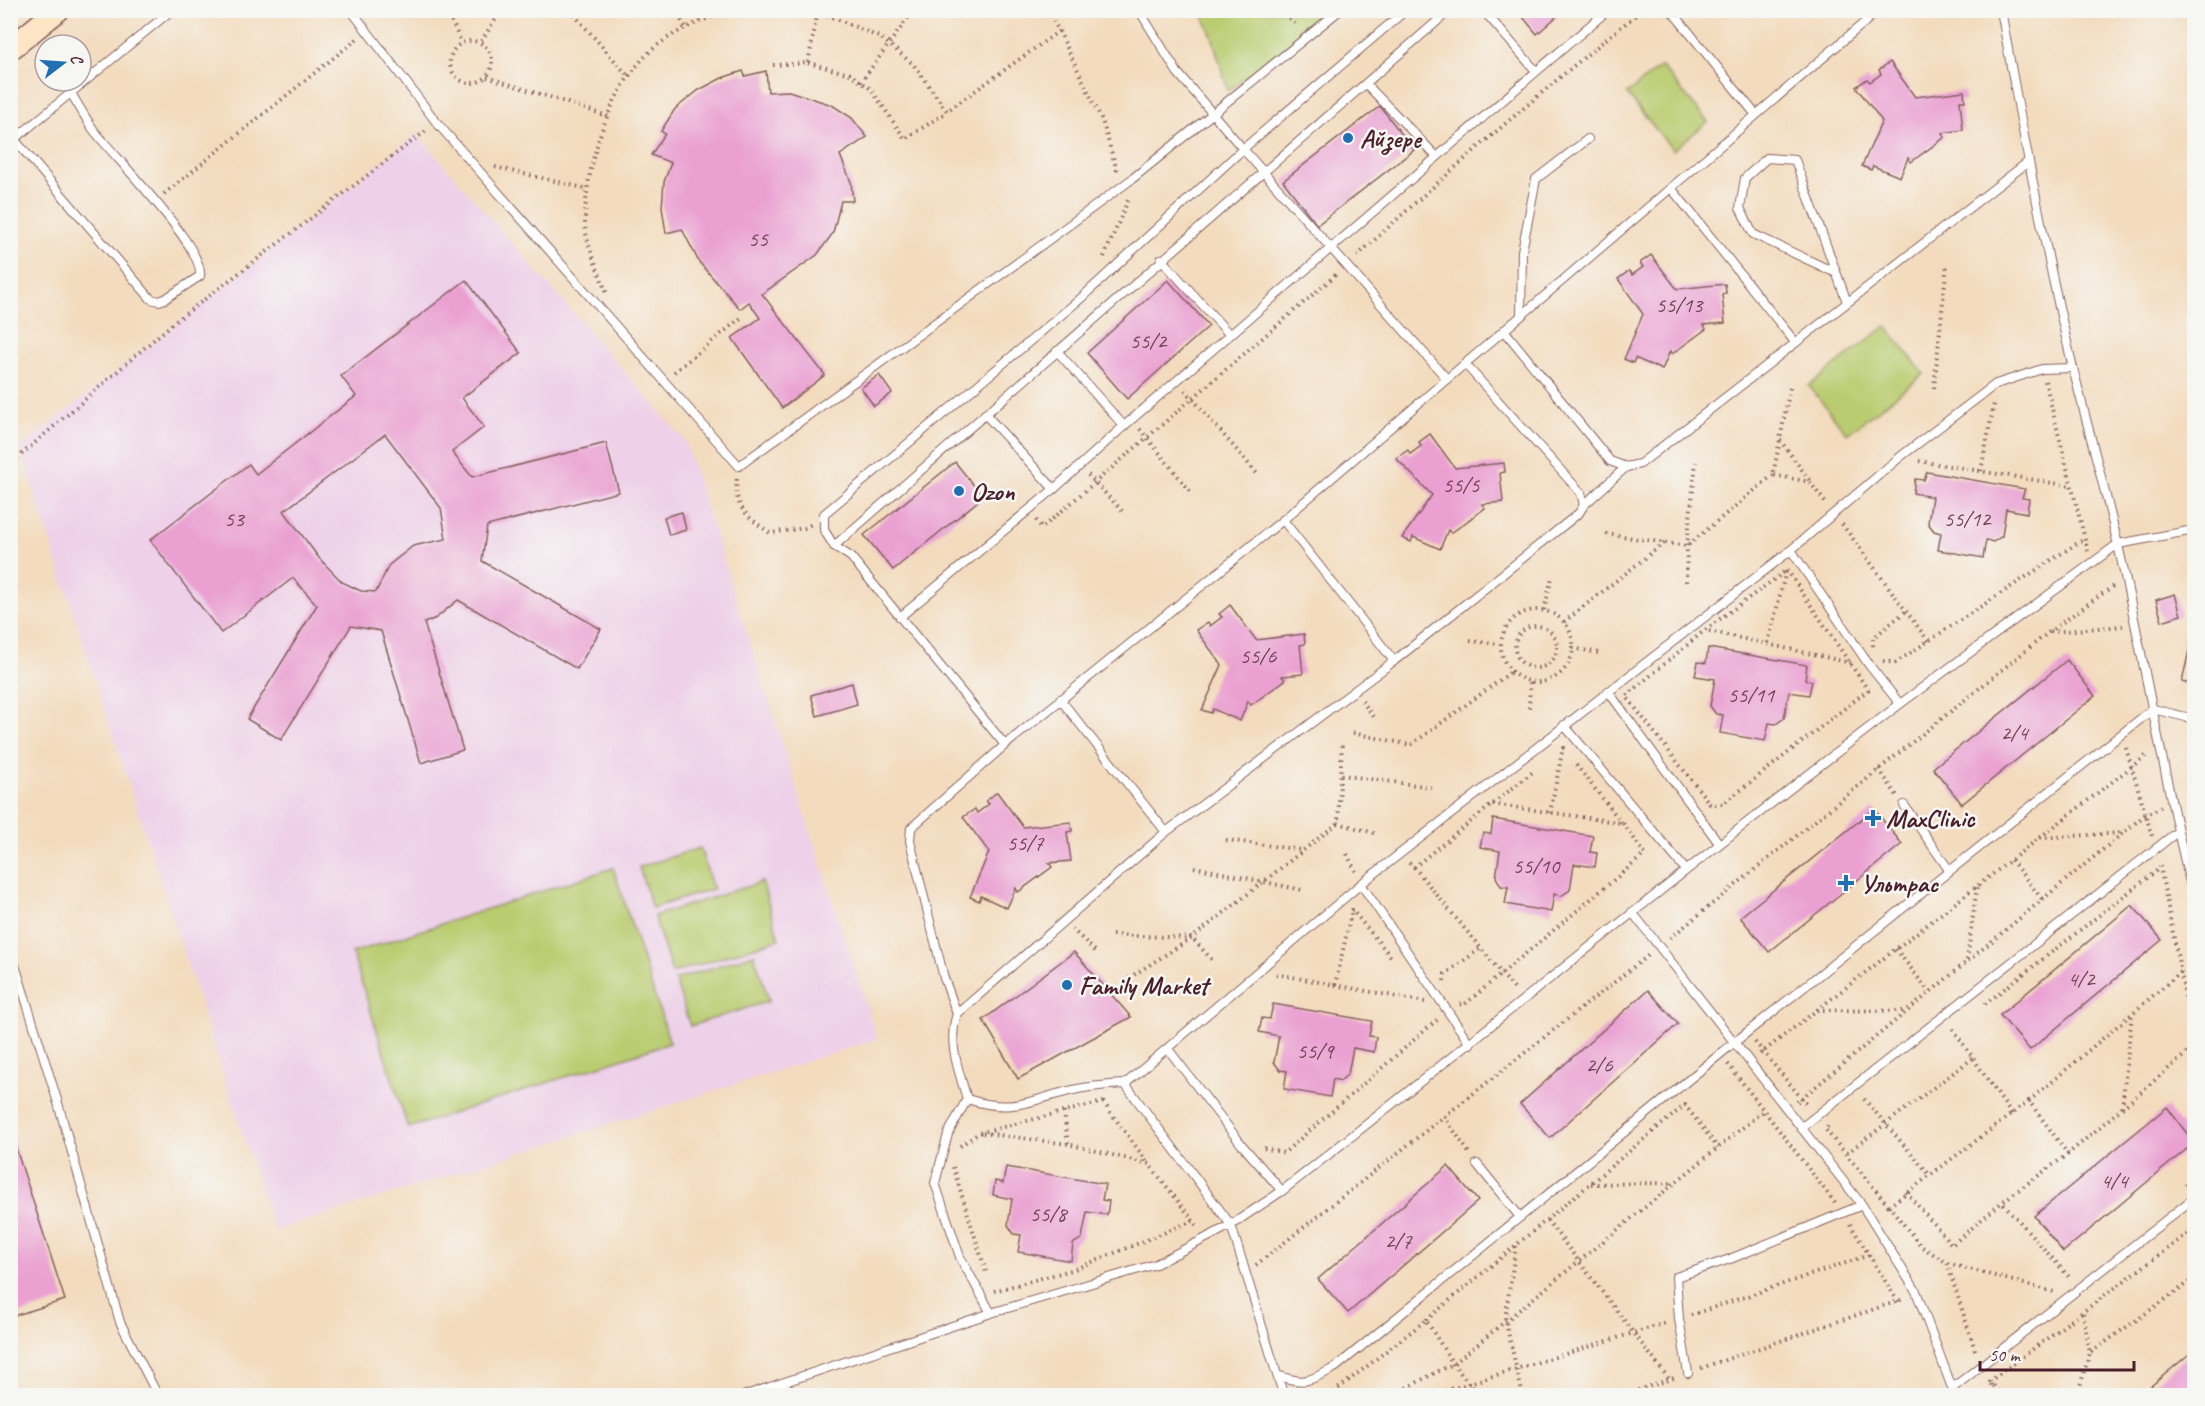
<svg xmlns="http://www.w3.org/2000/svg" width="2205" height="1406" font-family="Caveat,sans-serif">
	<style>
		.built { fill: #eed0e8 }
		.green { fill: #b9cc6f; stroke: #82764d; stroke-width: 1.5 }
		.building { fill: #eaa1d2; fill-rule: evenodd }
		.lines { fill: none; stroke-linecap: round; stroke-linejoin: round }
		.service-casing { stroke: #85615e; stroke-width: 10 }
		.secondary-casing { stroke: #85615e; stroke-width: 25 }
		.path { stroke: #85615e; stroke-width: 4; stroke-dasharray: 1.5 4.5; stroke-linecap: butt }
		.service { stroke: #fff; stroke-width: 8 }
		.secondary { stroke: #fee5c5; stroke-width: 22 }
		.poi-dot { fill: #1f6fb2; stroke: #f6f6f2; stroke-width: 2 }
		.labels { text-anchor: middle; stroke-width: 5; stroke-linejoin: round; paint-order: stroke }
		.number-label { font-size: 22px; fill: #724055 }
		.poi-label { font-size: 26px; font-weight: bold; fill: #4a1f2b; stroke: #f6f6f2; text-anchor: start }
	</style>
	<rect width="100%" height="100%" fill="#f6f6f2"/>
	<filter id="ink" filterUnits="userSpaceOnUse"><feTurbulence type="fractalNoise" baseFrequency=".0167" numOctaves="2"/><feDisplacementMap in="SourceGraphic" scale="12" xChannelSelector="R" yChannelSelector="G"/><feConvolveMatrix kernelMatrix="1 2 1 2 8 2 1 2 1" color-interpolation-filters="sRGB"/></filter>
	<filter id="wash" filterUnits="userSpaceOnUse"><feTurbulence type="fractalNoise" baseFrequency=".008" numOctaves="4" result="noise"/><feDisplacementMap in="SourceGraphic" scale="24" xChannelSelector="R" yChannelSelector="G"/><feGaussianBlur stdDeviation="1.35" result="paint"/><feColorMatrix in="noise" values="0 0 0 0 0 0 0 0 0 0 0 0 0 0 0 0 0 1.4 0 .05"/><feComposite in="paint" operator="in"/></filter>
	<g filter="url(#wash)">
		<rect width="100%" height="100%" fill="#f3dbbd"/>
		<polygon class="built" points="417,134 685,441 877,1039 274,1231 20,448"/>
		<g class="green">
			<polygon points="1201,11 1335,11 1228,91 1212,36"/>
			<polygon points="1661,66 1708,122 1673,150 1627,94"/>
			<polygon points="1886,326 1924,374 1847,434 1809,386"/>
			<polygon points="700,848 713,889 652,908 639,867"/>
			<polygon points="613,868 670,1043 408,1128 352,953"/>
			<polygon points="762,882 779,939 672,973 654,916"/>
			<polygon points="754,954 769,1001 690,1026 675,980"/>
		</g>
		<g id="blocks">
			<g class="building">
				<polygon points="1517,10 1564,10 1537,34"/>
				<polygon points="1890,62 1915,97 1964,91 1965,101 1960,101 1963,130 1942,133 1945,137 1911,162 1908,158 1900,177 1873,166 1871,170 1862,166 1882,121 1856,87 1867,79 1870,82 1881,74 1879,70"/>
				<polygon points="743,71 745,76 766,71 768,92 789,91 832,105 852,118 867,137 840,155 851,182 853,201 841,201 833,233 817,255 762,294 825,375 782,408 732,338 760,318 749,302 740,309 699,262 682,229 666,233 662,207 664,182 671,163 651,155 665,134 661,131 675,109 699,90 722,78"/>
				<polygon points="1380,106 1414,150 1317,225 1283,181"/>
				<polygon points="1651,255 1677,289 1725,284 1726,293 1722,294 1725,323 1704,325 1706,329 1672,354 1670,351 1662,370 1635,358 1633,363 1624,359 1643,314 1618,279 1629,271 1632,275 1643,267 1640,263"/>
				<path d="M466,280L521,353L462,398L484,427L452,452L472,477L606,443L619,492L487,526L482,561L601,629L577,669L458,600L436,618L424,623L463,750L421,763L381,631L351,626L281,740L247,719L317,605L293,578L221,633L150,540L249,464L256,474L356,396L341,376ZM385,434L441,508L446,539L413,546L389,565L376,592L361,591L342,582L319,558L284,511Z"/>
				<polygon points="1168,280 1209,326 1127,399 1087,353"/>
				<polygon points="879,375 892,393 874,406 861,388"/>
				<polygon points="1430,434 1455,468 1504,463 1505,472 1500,473 1503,502 1482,504 1485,508 1451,533 1448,530 1440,549 1413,537 1411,542 1402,538 1432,495 1396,458 1408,450 1410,454 1421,446 1419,442"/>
				<polygon points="955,462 983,497 893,570 864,535"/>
				<polygon points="1927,472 2025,489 2022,498 2029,499 2027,513 2006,509 2002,536 1993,542 1986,540 1983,558 1938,550 1941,533 1934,531 1928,523 1932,497 1913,493 1915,479 1924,480"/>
				<polygon points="682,512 686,530 669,535 664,517"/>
				<polygon points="2175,594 2181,615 2162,621 2156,600"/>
				<polygon points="1230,605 1256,640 1304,634 1305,644 1300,645 1303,674 1282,676 1285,680 1251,705 1248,701 1240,721 1213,709 1211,713 1202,710 1222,665 1196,630 1208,622 1210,626 1222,617 1219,614"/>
				<polygon points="2192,637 2194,638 2194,685 2182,682"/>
				<polygon points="1708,648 1807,665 1805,680 1812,681 1809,695 1789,692 1784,718 1776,724 1769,723 1765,741 1720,733 1723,715 1716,714 1710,706 1715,679 1695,676 1698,662 1706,663"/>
				<polygon points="2067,660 2095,696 1962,804 1933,768"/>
				<polygon points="852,683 857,704 817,716 811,695"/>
				<polygon points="997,792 1023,827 1071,822 1072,831 1067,832 1071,861 1049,863 1052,867 1018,892 1016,888 1007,908 981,896 979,901 970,897 989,852 963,817 975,809 977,813 989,804 986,801"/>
				<polygon points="1874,809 1902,844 1769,952 1740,917"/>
				<polygon points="1493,819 1593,836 1590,852 1597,853 1595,867 1574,864 1570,890 1561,896 1554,894 1551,912 1505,904 1508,887 1501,886 1496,877 1500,851 1480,847 1483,833 1491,834"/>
				<polygon points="2132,905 2162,940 2030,1050 2000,1015"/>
				<polygon points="1074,952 1131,1017 1018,1079 983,1020"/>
				<polygon points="1648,990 1678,1024 1550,1138 1520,1104"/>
				<polygon points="1273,1004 1372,1021 1369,1036 1376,1037 1374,1052 1353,1048 1348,1074 1340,1081 1333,1079 1330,1097 1284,1089 1287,1071 1280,1070 1274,1062 1279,1036 1259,1032 1262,1018 1270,1019"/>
				<polygon points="2167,1107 2194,1143 2063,1252 2034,1216"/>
				<polygon points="10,1130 65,1300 10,1317"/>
				<polygon points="1448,1166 1478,1201 1348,1313 1318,1279"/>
				<polygon points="1006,1167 1105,1184 1102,1200 1109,1201 1107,1215 1087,1212 1082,1238 1073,1244 1071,1261 1018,1252 1021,1235 1014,1234 1008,1225 1012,1199 993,1195 995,1181 1003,1183"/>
				<polygon points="2194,1350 2194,1396 2139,1396"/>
			</g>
		</g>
	</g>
	<g filter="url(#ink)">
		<use href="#blocks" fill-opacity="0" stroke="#85615e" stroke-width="1.5"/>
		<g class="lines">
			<defs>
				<g id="service">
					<polyline points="351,10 437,123 739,466 1132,179 1340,10"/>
					<polyline points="1139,10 1177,72 1243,149 1406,10"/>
					<polyline points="1483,10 1536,71"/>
					<polyline points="1671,10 1756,115"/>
					<path d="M2001,10C2022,130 2045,250 2073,368C2088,428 2104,486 2118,545C2145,662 2164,782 2194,898"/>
					<polyline points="1366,84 1437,157"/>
					<path d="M14,139L151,299L159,301L165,299L200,276C205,247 113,156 93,129C85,117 78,105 71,93"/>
					<polyline points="11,142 172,10"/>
					<polyline points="1672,189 1795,342"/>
					<polyline points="1161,259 1230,335"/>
					<polyline points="1836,273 1753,234 1740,208 1745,178 1767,158 1795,160 1847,302"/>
					<polyline points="1521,316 1879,10"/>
					<polyline points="1504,330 1610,461 1626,467 1640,464 2028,162"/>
					<polyline points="1057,351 1124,426"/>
					<polyline points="1447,379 1521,316 1522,251 1536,179 1588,139"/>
					<polyline points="985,414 1054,489"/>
					<polyline points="1584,505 1626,467"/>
					<polyline points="1283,520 1394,661 1579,513 1584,505 1581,493 1465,364"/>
					<polyline points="834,546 824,530 824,514 1079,300 1243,149 1447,379 1283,520 1005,745 911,828 910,841 944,978 957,1014 1166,832 1394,661"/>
					<polyline points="900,617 1054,489 1124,426 1608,10"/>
					<polyline points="1608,691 1718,842"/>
					<polyline points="1060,699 1166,832"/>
					<polyline points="1900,704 2118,544 2194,530"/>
					<polyline points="1564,725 1685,869"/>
					<polyline points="1005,745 851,557 834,546 1450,10"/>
					<polyline points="1904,805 1949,870"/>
					<polyline points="1361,884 1470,1044"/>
					<polyline points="1632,912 1862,1205 1916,1291 1955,1396"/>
					<polyline points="10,949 58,1103 120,1322 158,1396"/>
					<path d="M957,1014C947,1043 959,1071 967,1099C1017,1115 1032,1098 1078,1089C1093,1086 1109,1085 1125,1084L1361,884L1791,550L1900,457L1996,384L2042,369L2073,368"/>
					<path d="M1168,1049L1242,1145L1282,1191C1489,1029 1691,863 1900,704L1869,665L1791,550"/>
					<path d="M1125,1084L1231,1225L1277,1375C1305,1386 1311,1380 1336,1367L1735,1042L2153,709L2194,719"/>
					<polyline points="967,1099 948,1134 935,1183 960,1257 991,1313"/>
					<polyline points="1801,1128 2177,832"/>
					<polyline points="1477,1164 1520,1217"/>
					<polyline points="1688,1373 1679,1319 1676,1277 1730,1259 1862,1205"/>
					<polyline points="1277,1375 1284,1396"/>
					<polyline points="1954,1387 2194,1198"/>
					<polyline points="743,1396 991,1313 1156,1264 1231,1225 1282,1191"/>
				</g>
				<polyline id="secondary" points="10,49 58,10"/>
			</defs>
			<use href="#service" class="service-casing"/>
			<use href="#secondary" class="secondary-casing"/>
			<g class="path">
				<polyline points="447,10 461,42"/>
				<polyline points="570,10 629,77"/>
				<polyline points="675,10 686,28"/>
				<polyline points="816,10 881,38 913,64 947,111 1059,31 1047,10"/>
				<polyline points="1281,10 1298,26"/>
				<polyline points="1059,31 1102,120 1118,174"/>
				<polyline points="481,41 502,10"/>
				<circle cx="471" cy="62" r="21"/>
				<polyline points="808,63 850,74 871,89 905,139 947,112"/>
				<polyline points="773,65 808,63 818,11"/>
				<polyline points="487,77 608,116"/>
				<polyline points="861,82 914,10"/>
				<polyline points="495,167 588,189"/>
				<polyline points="164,194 357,39"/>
				<path d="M1357,256C1449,171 1544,89 1642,10"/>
				<polyline points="1104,257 1129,198"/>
				<path d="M606,292C600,274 586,244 585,226C584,169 608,88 653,49C675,30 707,17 736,10"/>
				<polyline points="674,372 741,318"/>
				<polyline points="2045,381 2088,551"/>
				<polyline points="1790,388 1773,475 1810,482 1827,505"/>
				<polyline points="1934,388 1947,263"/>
				<polyline points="1185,390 1259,476"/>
				<polyline points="1140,429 1190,491"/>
				<polyline points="1780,440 1810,481"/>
				<polyline points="1919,461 2071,486"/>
				<polyline points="10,468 14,461 172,324 427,130"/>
				<polyline points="1981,471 1994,404"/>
				<polyline points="1088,475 1124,513"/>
				<path d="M737,479C733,508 748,517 770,533L804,528L812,524"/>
				<polyline points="1036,520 1042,528 1338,273"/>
				<polyline points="1842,524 1929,642"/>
				<polyline points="1606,534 1687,546 1773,475"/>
				<polygon points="1787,570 1868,690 1723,804 1710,804 1626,696 1705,630"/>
				<polyline points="1686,582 1687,546 1696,462"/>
				<circle cx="1537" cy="646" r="36"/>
				<polyline points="1544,610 1552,577"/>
				<polyline points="1564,622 1664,543"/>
				<circle cx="1536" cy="647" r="21"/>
				<polyline points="1709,631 1851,663"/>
				<polyline points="2050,632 2123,626"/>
				<polyline points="1470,641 1500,644"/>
				<polyline points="1768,643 1786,571"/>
				<polyline points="1873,646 1873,638 1906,611"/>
				<polyline points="1573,648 1598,653"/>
				<polyline points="1883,661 1895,663 2085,538"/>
				<polyline points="1362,701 1374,717"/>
				<polyline points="1529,708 1530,682"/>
				<polyline points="1353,733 1411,745 1511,672"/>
				<polyline points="2126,748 2152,836"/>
				<polyline points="1576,765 1622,823"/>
				<polyline points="1879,769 1897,796"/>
				<polyline points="1341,775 1431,787"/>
				<polyline points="1550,813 1563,748 1561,749"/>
				<polyline points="1338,823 1374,833"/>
				<polyline points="2040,838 2122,833"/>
				<polyline points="1226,840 1303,850"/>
				<polyline points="1347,854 1356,872"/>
				<polyline points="2011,860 2042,899"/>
				<polyline points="1409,863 1414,867 1534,771"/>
				<polyline points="2160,866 2194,1041"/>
				<polyline points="1194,867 1302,890"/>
				<polyline points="1414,867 1516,991"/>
				<polyline points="1351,911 1352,910 1392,958"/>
				<polyline points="1072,929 1095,951"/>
				<polyline points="1112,935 1192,938 1338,823 1342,742"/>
				<polyline points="1670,938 2049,632 2113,586"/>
				<polyline points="1896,949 1929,992"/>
				<polyline points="1967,960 1977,886"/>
				<polyline points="2181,972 2029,1101 2068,1154 2194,1047"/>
				<polyline points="1276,974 1425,1002"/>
				<polyline points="1124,981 1192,938 1214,962"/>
				<polyline points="1444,981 1445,974 1480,949"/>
				<polyline points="1335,985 1352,910"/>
				<polyline points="1460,1004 1464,1005 1645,854 1623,823 1492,804"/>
				<polyline points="1985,1004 2160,868"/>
				<polyline points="1817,1010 1906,1011"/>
				<polyline points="1953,1029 2012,1115"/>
				<polyline points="1755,1042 1808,1106"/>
				<polyline points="1760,1054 2148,754"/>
				<polyline points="1728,1064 1835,1203"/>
				<polyline points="1864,1099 1929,1174"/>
				<polyline points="2029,1101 1889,1206 1921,1246 1947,1263 2054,1292"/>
				<polyline points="1103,1102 1148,1163"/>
				<polyline points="1797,1102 2146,814 2161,807"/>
				<polyline points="2122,1107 2132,1013"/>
				<polyline points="1064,1112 1068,1144 1149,1164 1199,1228"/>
				<polyline points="1444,1116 1469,1153"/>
				<polyline points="1828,1126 1825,1129 1889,1206"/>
				<polyline points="983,1133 1068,1144"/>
				<polyline points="960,1146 979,1133 1107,1101"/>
				<polyline points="1264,1148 1284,1153 1437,1020"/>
				<polyline points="1847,1153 1973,1058"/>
				<polyline points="2068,1154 2002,1202 2070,1278"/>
				<polyline points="953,1167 986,1272"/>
				<polyline points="1591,1184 1674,1183"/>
				<polyline points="2185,1185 2194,1177"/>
				<polyline points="1906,1192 1952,1245 2002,1202"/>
				<polyline points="1547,1220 1669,1379"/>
				<polyline points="1850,1224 1898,1302"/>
				<polyline points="1516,1246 1505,1319 1523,1396"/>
				<polyline points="1947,1263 1976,1353"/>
				<polyline points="1256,1265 1650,954"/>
				<polyline points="994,1291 1075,1269 1193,1221"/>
				<polyline points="2083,1313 2090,1353 2194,1279"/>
				<polyline points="1691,1315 1869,1255"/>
				<polyline points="1426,1320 1685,1105 1718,1148"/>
				<polyline points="1701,1368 1904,1299"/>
				<polyline points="1991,1384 1994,1396"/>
				<polyline points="1329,1396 1426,1320 1453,1364 1480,1396"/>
				<polyline points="1390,1396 1453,1364 1763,1111"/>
				<polyline points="1428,1396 1666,1323"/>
				<polyline points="1621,1396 1677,1377"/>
				<polyline points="2002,1396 1990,1381 2194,1229"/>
				<polyline points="2077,1396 2090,1353"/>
			</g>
			<use href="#service" class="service"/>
			<use href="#secondary" class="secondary"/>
		</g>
	</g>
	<g class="poi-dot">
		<circle cx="1348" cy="138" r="6"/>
		<circle cx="959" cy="491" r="6"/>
		<path d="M1870 809h6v6h6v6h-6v6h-6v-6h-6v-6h6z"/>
		<path d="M1843 874h6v6h6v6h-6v6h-6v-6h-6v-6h6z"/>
		<circle cx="1067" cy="985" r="6"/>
	</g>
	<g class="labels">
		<g class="number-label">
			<text x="758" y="246">55</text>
			<text x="1679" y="312">55/13</text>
			<text x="1148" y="348">55/2</text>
			<text x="1461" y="492">55/5</text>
			<text x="234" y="526">53</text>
			<text x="1967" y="526">55/12</text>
			<text x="1258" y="663">55/6</text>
			<text x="1751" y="702">55/11</text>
			<text x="2014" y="740">2/4</text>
			<text x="1025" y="850">55/7</text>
			<text x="1536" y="873">55/10</text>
			<text x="2081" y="986">4/2</text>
			<text x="1315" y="1058">55/9</text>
			<text x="1599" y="1072">2/6</text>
			<text x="2114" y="1188">4/4</text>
			<text x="1048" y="1221">55/8</text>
			<text x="1398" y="1248">2/7</text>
		</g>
		<g class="poi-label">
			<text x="1360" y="147">Айзере</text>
			<text x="971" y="500">Ozon</text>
			<text x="1886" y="827">MaxClinic</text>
			<text x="1860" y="892">Ультрас</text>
			<text x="1079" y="994">Family Market</text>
		</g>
	</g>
	<rect width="2205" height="1406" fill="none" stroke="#f6f6f2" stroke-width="36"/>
	<g transform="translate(63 63) rotate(73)"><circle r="28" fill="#f6f6f2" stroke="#b1a0a2" stroke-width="1.5"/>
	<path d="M0-4.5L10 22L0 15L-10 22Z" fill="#1f6fb2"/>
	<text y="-9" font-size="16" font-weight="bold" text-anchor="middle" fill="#4a1f2b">С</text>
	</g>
	<path d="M1980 1361v9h154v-9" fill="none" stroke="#4a1f2b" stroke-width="3"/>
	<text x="1989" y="1361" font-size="18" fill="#4a1f2b" stroke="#f6f6f2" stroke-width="4.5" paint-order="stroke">50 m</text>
</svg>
